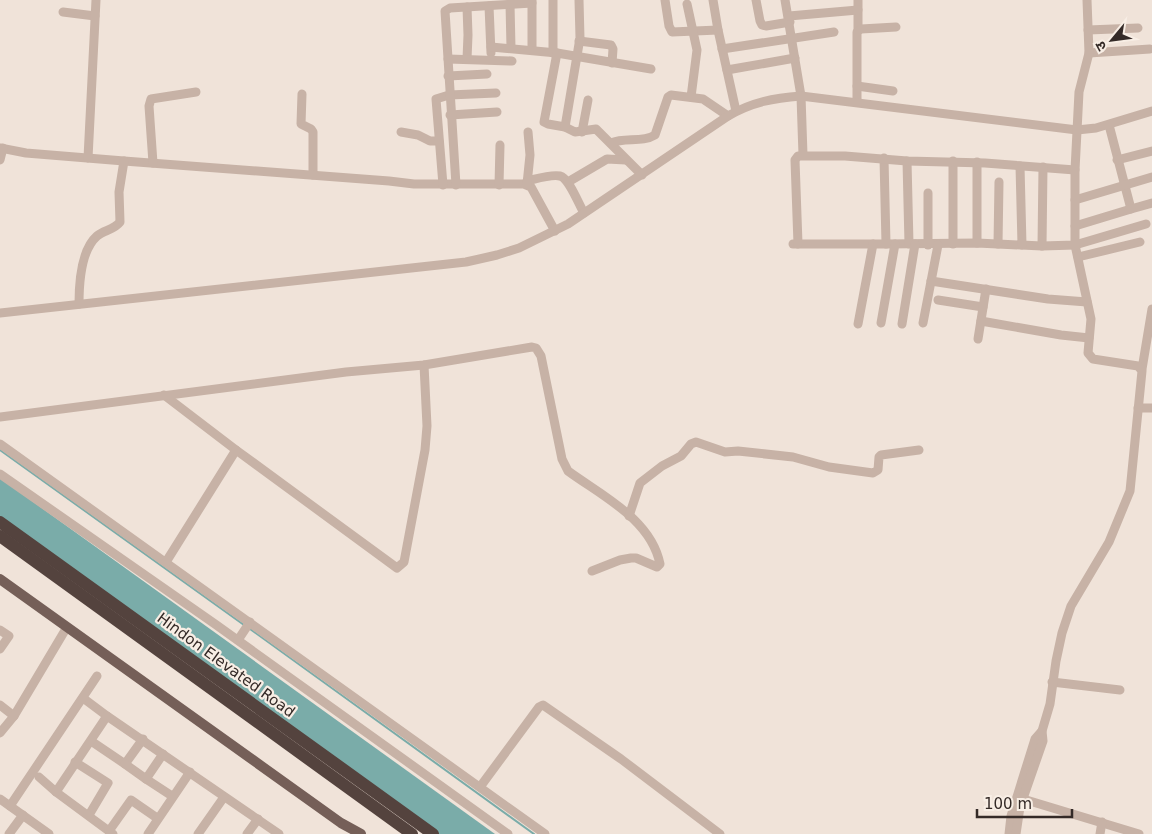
<svg xmlns="http://www.w3.org/2000/svg" width="1152" height="834" font-family="'DejaVu Sans','Noto Sans Devanagari',sans-serif">
	<style>
		.water { fill: #7aaca9 }
		.lines { fill: none; stroke-linecap: round; stroke-linejoin: round }
		.stream { stroke: #7aaca9; stroke-width: 2 }
		.minor { stroke: #c7b2a6; stroke-width: 9 }
		.major { stroke: #755f58; stroke-width: 10 }
		.highway { stroke: #54433e; stroke-width: 12 }
		.labels { text-anchor: middle; stroke-width: 4.5; stroke-linejoin: round; paint-order: stroke }
		.street-label { font-size: 15px; fill: #342a27; stroke: #f8eee5 }
	</style>
	<rect width="100%" height="100%" fill="#f0e3d9"/>
	<polygon class="water" points="0,478 495,834 435,834 0,525"/>
	<g class="lines">
		<g class="stream">
			<polyline points="0,450 244,625"/>
			<polyline points="250,629 534,834"/>
		</g>
		<g class="minor">
			<polyline points="532,0 532,50"/>
			<polyline points="665,0 669,26 672,32 718,30"/>
			<polyline points="713,0 718,30 736,111"/>
			<polyline points="756,0 760,21 762,25 766,26 790,22"/>
			<polyline points="785,0 801,96 803,155"/>
			<polyline points="858,0 858,30"/>
			<polyline points="510,4 511,48"/>
			<polyline points="687,4 697,50 691,97"/>
			<polyline points="489,6 491,53"/>
			<polyline points="467,7 468,35 467,59"/>
			<polyline points="63,12 95,16"/>
			<polyline points="789,16 858,10"/>
			<polyline points="1088,30 1138,28"/>
			<polyline points="579,41 611,45 613,49 612,63"/>
			<polyline points="491,47 557,53 651,69"/>
			<polyline points="722,49 834,32"/>
			<polyline points="553,53 553,0"/>
			<polyline points="557,53 544,122 548,124 565,127 575,132 596,129 642,175"/>
			<polyline points="1089,53 1150,49"/>
			<polyline points="448,59 512,61"/>
			<polyline points="727,70 795,58"/>
			<polyline points="448,76 487,74"/>
			<polyline points="857,86 893,91"/>
			<polyline points="302,94 301,124 311,129 313,132 313,175"/>
			<polyline points="857,102 857,32 861,29 896,27"/>
			<polyline points="450,115 497,112"/>
			<polyline points="1109,125 1131,209 1152,203"/>
			<polyline points="565,127 580,38 579,0"/>
			<polyline points="401,132 418,135 430,141 439,141"/>
			<polyline points="582,132 588,100"/>
			<path d="M611,143C625,137 642,143 655,135L668,97L671,95L703,99L728,116"/>
			<polyline points="0,148 26,153 124,161 389,181 414,184 524,184 531,187 555,231"/>
			<polyline points="88,158 96,0"/>
			<polyline points="884,158 886,244 977,243 1042,246 1075,245 1146,224"/>
			<polyline points="0,160 3,148"/>
			<polyline points="1117,160 1152,151"/>
			<polyline points="907,161 909,244"/>
			<polyline points="953,161 953,244"/>
			<polyline points="977,162 977,243"/>
			<polyline points="153,163 149,106 151,99 196,92"/>
			<polyline points="1020,166 1022,245"/>
			<path d="M527,181C536,179 551,174 560,176C569,178 579,205 584,213"/>
			<polyline points="568,182 607,159 626,160"/>
			<polyline points="527,184 530,155 528,132"/>
			<polyline points="443,185 436,99 449,95 496,93"/>
			<polyline points="456,185 445,11 450,8 532,3"/>
			<polyline points="499,185 500,145"/>
			<polyline points="928,193 928,245"/>
			<polyline points="1075,200 1152,177"/>
			<polyline points="1075,226 1131,209"/>
			<polyline points="793,244 886,244"/>
			<polyline points="798,244 795,160 798,156 845,156 907,161 985,163 1075,170"/>
			<polyline points="998,244 999,182"/>
			<polyline points="1042,246 1043,167"/>
			<polyline points="1078,257 1140,242"/>
			<polyline points="931,281 1048,299 1087,302"/>
			<polyline points="938,300 983,307"/>
			<path d="M79,304C79,285 81,250 97,236C104,230 114,230 120,222L119,192L124,161"/>
			<path d="M0,313L466,262L497,255L519,248L568,224L728,116C752,102 774,98 801,96L1077,130L1096,128L1152,111"/>
			<polyline points="981,321 1061,335 1089,338"/>
			<polyline points="881,323 895,244"/>
			<polyline points="923,323 938,245"/>
			<polyline points="858,324 873,244"/>
			<polyline points="902,324 915,244"/>
			<polyline points="978,339 986,289"/>
			<polyline points="1142,369 1152,309"/>
			<polyline points="164,395 236,450 397,568 404,562 425,450 427,426 424,365"/>
			<polyline points="1138,408 1152,408"/>
			<path d="M0,417L346,372L424,365L532,347L536,348L541,356L562,459L568,471C602,496 651,519 660,564L657,567L636,558H631L620,560L592,571"/>
			<polyline points="0,444 545,834"/>
			<polyline points="0,474 215,624 508,834"/>
			<polyline points="629,516 640,483 662,466 681,456 691,444 696,442 725,452 738,451 793,457 829,467 873,473 878,470 879,457 881,455 919,450"/>
			<polyline points="166,562 236,450"/>
			<polyline points="0,630 9,636 0,649"/>
			<polyline points="238,640 250,622"/>
			<polyline points="1052,682 1120,690"/>
			<polyline points="83,698 107,716"/>
			<polyline points="0,705 14,716"/>
			<polyline points="0,733 14,716 67,627"/>
			<polyline points="91,741 125,764 143,739"/>
			<polyline points="163,754 146,779 172,796"/>
			<polyline points="75,762 108,783 89,815"/>
			<polyline points="125,764 146,779"/>
			<polyline points="39,777 56,792 113,834"/>
			<polyline points="480,787 539,707 543,705 621,759 720,834"/>
			<polyline points="56,792 107,716 279,834"/>
			<polyline points="0,799 49,834"/>
			<polyline points="1023,799 1139,834"/>
			<polyline points="10,806 97,676"/>
			<polyline points="109,831 131,800 157,818"/>
			<polyline points="9,834 23,815"/>
			<polyline points="148,834 190,772"/>
			<polyline points="198,834 224,797"/>
			<polyline points="247,834 258,819"/>
			<polyline points="1009,834 1011,816 1035,739 1042,731"/>
			<polyline points="1016,834 1020,807 1043,741 1042,731 1050,704 1056,661 1062,633 1071,606 1109,542 1130,491 1142,371 1138,366 1093,359 1088,353 1091,319 1075,245 1075,170 1079,92 1089,53 1087,0"/>
			<polyline points="1100,834 1102,822"/>
		</g>
		<polyline class="major" points="0,579 341,823 361,834"/>
		<g class="highway">
			<polyline points="0,522 433,834"/>
			<polyline points="0,536 412,834"/>
		</g>
	</g>
	<g class="labels">
		<g class="street-label">
			<text transform="translate(226 665) rotate(36)" y="5">Hindon Elevated Road</text>
		</g>
	</g>
	<g transform="translate(1112 40) rotate(241)" stroke="#f8eee5" stroke-width="4" paint-order="stroke">
	<path d="M0-4L9 19L0 12L-9 19Z" fill="#342a27"/>
	<text y="-8" font-size="14" font-weight="bold" text-anchor="middle" fill="#342a27">उ</text>
	</g>
	<path d="M977 809v8h95v-8" fill="none" stroke="#342a27" stroke-width="2.5"/>
	<text x="984" y="809" font-size="15" fill="#342a27" stroke="#f8eee5" stroke-width="4" paint-order="stroke">100 m</text>
</svg>
